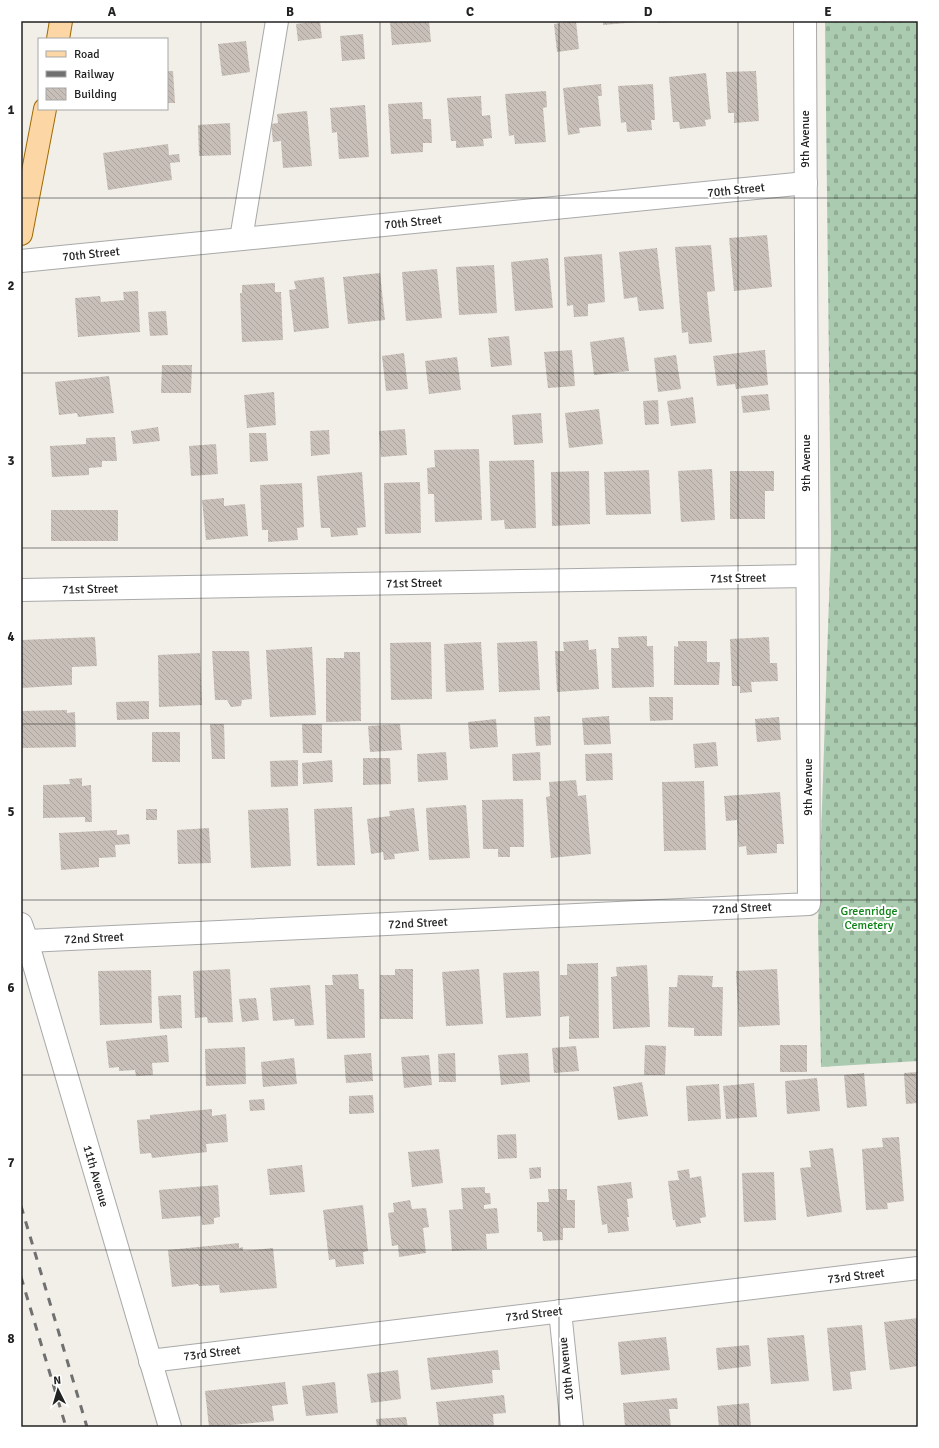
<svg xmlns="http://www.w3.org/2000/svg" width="939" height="1448" font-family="Signika,sans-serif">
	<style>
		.cemetery { fill: url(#cemetery-stones) }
		.building { fill: url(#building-back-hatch) }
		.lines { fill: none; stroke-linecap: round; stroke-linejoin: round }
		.minor-casing { stroke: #a9a9a9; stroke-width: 24 }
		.major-casing { stroke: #a06b00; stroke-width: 24 }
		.minor { stroke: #fff; stroke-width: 22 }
		.major { stroke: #fcd6a4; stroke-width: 22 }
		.rail { stroke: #707070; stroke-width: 3; stroke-dasharray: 8 8; stroke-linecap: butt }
		.grid { fill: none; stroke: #222; stroke-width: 1; stroke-opacity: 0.55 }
		.labels { text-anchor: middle; stroke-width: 4; stroke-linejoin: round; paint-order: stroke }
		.street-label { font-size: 12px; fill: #222; stroke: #fff }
		.park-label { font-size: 12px; fill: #0c8416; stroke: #fff }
		.neatline { fill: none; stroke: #222; stroke-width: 1.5 }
		.grid-label { font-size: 13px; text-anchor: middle; font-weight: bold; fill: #222 }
	</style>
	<defs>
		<pattern id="cemetery-stones" width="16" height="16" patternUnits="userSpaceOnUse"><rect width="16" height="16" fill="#aacbaf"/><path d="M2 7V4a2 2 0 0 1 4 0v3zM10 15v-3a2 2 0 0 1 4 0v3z" fill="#92ae96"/></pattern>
		<pattern id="building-back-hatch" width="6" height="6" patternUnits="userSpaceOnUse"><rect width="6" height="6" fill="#c7bfb8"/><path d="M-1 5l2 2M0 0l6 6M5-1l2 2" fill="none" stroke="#aba49e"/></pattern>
	</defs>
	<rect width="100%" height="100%" fill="#f2efe9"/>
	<polygon class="cemetery" points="825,21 918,21 918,1061 821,1067 818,925 831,540"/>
	<g class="building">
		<polygon points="320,21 322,38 298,41 296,24"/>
		<polygon points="390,21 429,21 431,42 392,45"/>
		<polygon points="576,21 579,49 557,52 554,24"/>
		<polygon points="603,21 637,21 637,22 603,25"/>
		<polygon points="658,21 672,21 673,22 658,23"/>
		<polygon points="363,34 365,59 342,61 340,36"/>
		<polygon points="246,41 250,72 222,76 218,44"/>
		<polygon points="167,71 173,71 175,103 167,103"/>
		<polygon points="756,71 759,121 734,123 734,113 728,113 726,72"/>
		<polygon points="706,73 711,119 705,120 706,126 680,129 679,122 673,122 669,77"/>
		<polygon points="601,84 602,96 598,96 601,126 579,128 580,133 568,135 563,88"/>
		<polygon points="653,84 655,120 651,120 652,130 627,132 626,122 621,123 618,86"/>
		<polygon points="546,91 547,107 543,108 546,142 515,144 514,135 509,136 505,94"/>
		<polygon points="481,96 482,116 490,115 492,138 483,139 484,146 456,148 456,141 451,141 447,98"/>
		<polygon points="422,102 423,119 431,119 432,143 423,143 423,152 391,154 388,104"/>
		<polygon points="365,105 369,157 339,159 337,132 332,133 330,108"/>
		<polygon points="307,111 312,166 283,168 281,141 273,142 271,124 278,123 277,114"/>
		<polygon points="230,123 231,155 199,156 198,125"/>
		<polygon points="168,144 169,155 179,154 180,162 170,163 172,180 108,190 103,153"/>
		<polygon points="767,235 772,287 734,291 729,238"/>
		<polygon points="711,245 715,291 707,292 712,342 689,344 688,332 682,333 675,247"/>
		<polygon points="657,248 664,309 639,311 637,297 624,299 619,252"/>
		<polygon points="602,254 605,302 588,304 588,316 574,317 573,305 567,306 564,257"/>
		<polygon points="548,258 553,308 515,311 511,262"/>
		<polygon points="494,265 497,313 459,315 456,267"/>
		<polygon points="437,269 442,318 406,321 402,272"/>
		<polygon points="380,273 385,320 348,324 343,277"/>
		<polygon points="324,277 329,328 294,332 289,290 296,289 294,281"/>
		<polygon points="275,283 275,292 281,292 283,340 242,342 240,293 242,293 242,285"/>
		<polygon points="138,291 140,332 78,337 75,298 100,296 101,302 124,300 123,292"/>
		<polygon points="166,311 168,335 150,336 148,312"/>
		<polygon points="509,336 512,365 491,367 488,338"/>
		<polygon points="624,337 629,371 594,375 590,342"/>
		<polygon points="572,350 575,386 548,388 544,352"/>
		<polygon points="765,350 768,385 736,389 735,384 717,386 713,356"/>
		<polygon points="404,353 408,389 386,391 382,356"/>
		<polygon points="676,355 681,389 658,392 654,358"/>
		<polygon points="457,357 461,390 429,394 425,361"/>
		<polygon points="162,365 192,365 191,393 161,393"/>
		<polygon points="109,376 114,413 78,417 77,413 59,415 55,382"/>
		<polygon points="274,392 276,425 247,428 244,395"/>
		<polygon points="768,394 770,410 743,413 741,396"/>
		<polygon points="693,397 696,423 671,426 667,401"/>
		<polygon points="658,400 659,424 645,425 643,401"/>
		<polygon points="599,409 603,444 569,448 565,413"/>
		<polygon points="541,413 543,443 514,445 512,415"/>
		<polygon points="158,427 160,441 133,444 131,431"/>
		<polygon points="405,429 407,455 381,457 379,431"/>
		<polygon points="329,430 330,454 311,456 310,431"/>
		<polygon points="249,433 266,433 268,461 250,462"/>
		<polygon points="115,437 117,461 102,461 102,467 89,468 89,475 52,477 50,446 86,444 86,438"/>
		<polygon points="216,444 218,474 191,476 189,446"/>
		<polygon points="479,449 482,520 435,522 434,494 428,494 427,468 435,467 434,450"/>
		<polygon points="534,460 536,528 505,529 504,520 491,521 489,461"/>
		<polygon points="712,469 715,520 681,522 678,471"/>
		<polygon points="649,470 651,514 606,515 604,472"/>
		<polygon points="589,471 590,524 552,526 551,472"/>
		<polygon points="730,471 774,471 774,491 765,491 765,519 730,519"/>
		<polygon points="362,472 366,527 357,528 358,535 331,537 330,528 321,528 317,476"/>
		<polygon points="420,482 421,533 385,534 384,483"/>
		<polygon points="302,483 304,527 297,528 298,540 268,542 268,530 262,530 260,485"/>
		<polygon points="224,498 224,506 245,504 248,536 206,540 202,500"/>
		<rect x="51" y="510" width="67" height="31"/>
		<polygon points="647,636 647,646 653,646 654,687 612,688 611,648 619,648 618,637"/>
		<polygon points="95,637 97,666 72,667 72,685 21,688 21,640"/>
		<polygon points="769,637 770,663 777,663 778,681 751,682 752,692 740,693 740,686 732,686 730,639"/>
		<polygon points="588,640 589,650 596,649 599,689 557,692 555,651 564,651 563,642"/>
		<polygon points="537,641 540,690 499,692 497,643"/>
		<polygon points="678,641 707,641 707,662 720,662 719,685 674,685 674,646 678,647"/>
		<polygon points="431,642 432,699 391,700 390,643"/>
		<polygon points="481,642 484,690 446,692 444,644"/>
		<polygon points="312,647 316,715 270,717 266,650"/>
		<polygon points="212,651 249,651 252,699 242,700 241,706 231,707 227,700 215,700"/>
		<polygon points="344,652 360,652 361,721 326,722 326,658 344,658"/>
		<polygon points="200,653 202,705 159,707 158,655"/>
		<polygon points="649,697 673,697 673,720 650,721"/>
		<polygon points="149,701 149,719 117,720 116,702"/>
		<polygon points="67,710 67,713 75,712 76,747 21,748 21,711"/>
		<polygon points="550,716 551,745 536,746 534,717"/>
		<polygon points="609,716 611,744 584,745 582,718"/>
		<polygon points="779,717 781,740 757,742 755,719"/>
		<polygon points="496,719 498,747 470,749 468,722"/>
		<polygon points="210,724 224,724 225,759 212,759"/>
		<polygon points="302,724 322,724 322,753 303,753"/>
		<polygon points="400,724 402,750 370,752 368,726"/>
		<rect x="152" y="732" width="28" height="30"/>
		<polygon points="716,742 718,766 695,768 693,744"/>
		<polygon points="446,752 448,780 418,782 417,754"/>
		<polygon points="540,752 541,780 513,781 512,754"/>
		<polygon points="612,753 613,780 586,781 585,754"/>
		<polygon points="363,758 390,758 391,784 363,785"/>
		<polygon points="298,760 298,786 271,787 270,761"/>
		<polygon points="332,760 333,782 303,784 302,763"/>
		<polygon points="82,778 82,786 91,785 92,822 85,822 85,817 43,818 43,785 70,784 69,779"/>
		<polygon points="576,780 578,796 586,795 591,854 551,858 546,797 550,796 549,782"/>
		<polygon points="704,781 706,850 664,851 662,782"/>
		<polygon points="780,792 784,844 777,844 777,853 747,855 746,846 739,847 737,820 726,821 724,796"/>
		<polygon points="523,799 524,847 510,847 510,857 498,857 498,849 483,849 482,800"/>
		<polygon points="466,805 470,858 429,860 426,808"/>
		<polygon points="352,807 355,865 317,866 314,809"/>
		<polygon points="288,808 291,866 251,868 248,810"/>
		<polygon points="414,808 419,851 394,854 395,859 384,860 383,852 371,854 367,819 390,816 389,811"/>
		<rect x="146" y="809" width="11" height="11"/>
		<polygon points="209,828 211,863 178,864 177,830"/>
		<polygon points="117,830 117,835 129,834 130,844 115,845 116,857 99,858 99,867 61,870 59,833"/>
		<polygon points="598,963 599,1038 569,1039 569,1016 560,1017 560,975 567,975 567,964"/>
		<polygon points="647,965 650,1027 613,1029 611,977 617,976 616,967"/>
		<polygon points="230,969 233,1022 208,1023 207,1017 195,1018 193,971"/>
		<polygon points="395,969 413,969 413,1019 380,1019 380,975 395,975"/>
		<polygon points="479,969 483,1024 446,1026 442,972"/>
		<polygon points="777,969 780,1025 739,1027 736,971"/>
		<polygon points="151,970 152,1023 100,1025 98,971"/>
		<polygon points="539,971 541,1016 506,1018 503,973"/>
		<polygon points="358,974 359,989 364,989 365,1038 327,1039 325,985 333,985 332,975"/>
		<polygon points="678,975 713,976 712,987 723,987 722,1036 694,1036 694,1028 668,1027 669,987 677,987"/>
		<polygon points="310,985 314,1025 295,1026 294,1019 273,1021 270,988"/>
		<polygon points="181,995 182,1028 160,1029 158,996"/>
		<polygon points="256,998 259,1020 242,1022 239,999"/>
		<polygon points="167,1035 169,1062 152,1063 153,1075 136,1076 135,1070 119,1071 119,1067 109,1068 106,1041"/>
		<polygon points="645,1045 666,1046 665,1075 644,1075"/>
		<rect x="780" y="1045" width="27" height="27"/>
		<polygon points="576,1046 579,1071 554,1073 552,1048"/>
		<polygon points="245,1047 246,1084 206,1086 205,1049"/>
		<polygon points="371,1053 373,1081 346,1083 344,1055"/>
		<polygon points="455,1053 456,1082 439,1082 438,1054"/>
		<polygon points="528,1053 530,1082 501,1085 498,1055"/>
		<polygon points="429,1055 432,1085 404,1088 401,1057"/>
		<polygon points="294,1058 297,1084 263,1087 261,1062"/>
		<polygon points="918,1072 918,1103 906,1104 904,1073"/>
		<polygon points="864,1073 867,1106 847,1108 844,1075"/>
		<polygon points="817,1078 820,1111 787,1114 785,1081"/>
		<polygon points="642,1082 648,1116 618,1120 613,1087"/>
		<polygon points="754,1083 757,1117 726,1119 723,1086"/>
		<polygon points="719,1084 721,1119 688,1121 686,1086"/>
		<polygon points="373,1095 374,1113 349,1114 349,1096"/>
		<polygon points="264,1099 265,1110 250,1111 249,1100"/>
		<polygon points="212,1109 212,1116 226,1114 228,1142 206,1144 207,1152 152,1158 151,1153 140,1154 137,1120 150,1119 150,1115"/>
		<polygon points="516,1134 517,1158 498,1159 497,1135"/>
		<polygon points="899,1137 904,1201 887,1203 888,1209 866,1210 862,1149 883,1147 882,1138"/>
		<polygon points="833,1148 842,1212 807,1217 800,1168 811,1167 809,1151"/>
		<polygon points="439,1149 443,1183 412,1187 408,1152"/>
		<polygon points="302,1165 305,1192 270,1195 267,1169"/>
		<polygon points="541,1167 541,1178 530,1179 529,1168"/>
		<polygon points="689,1169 690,1178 701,1176 706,1217 700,1218 701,1223 676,1227 675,1220 673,1220 668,1181 679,1180 677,1171"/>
		<polygon points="774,1172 776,1220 744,1222 742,1173"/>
		<polygon points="631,1182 633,1198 627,1199 629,1217 627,1217 629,1231 608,1233 607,1224 602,1225 597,1186"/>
		<polygon points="218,1185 220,1217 214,1218 214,1224 202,1225 201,1216 162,1219 159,1190"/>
		<polygon points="485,1187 485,1193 490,1193 491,1204 484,1205 484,1209 497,1208 499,1233 486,1234 487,1249 452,1251 449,1210 463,1209 461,1188"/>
		<polygon points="548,1189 567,1189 567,1200 575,1200 575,1228 563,1228 563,1240 543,1241 542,1232 537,1232 537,1202 549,1202"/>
		<polygon points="410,1200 412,1209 426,1208 429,1227 423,1228 426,1253 399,1257 398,1245 392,1246 388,1213 394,1212 393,1203"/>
		<polygon points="363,1205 368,1251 363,1252 364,1264 336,1267 335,1259 329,1260 323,1210"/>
		<polygon points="239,1243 239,1248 243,1247 243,1251 273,1248 277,1288 220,1293 219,1285 199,1286 198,1284 172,1287 168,1250"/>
		<polygon points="918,1318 918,1366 890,1370 884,1322"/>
		<polygon points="862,1325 866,1370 850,1372 852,1389 833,1391 827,1328"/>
		<polygon points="804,1335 809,1381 771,1384 767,1338"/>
		<polygon points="666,1337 670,1370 621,1375 618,1342"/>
		<polygon points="749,1345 751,1366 718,1370 716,1348"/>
		<polygon points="498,1350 500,1370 492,1370 493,1383 431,1390 427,1358"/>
		<polygon points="398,1370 401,1399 371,1403 367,1374"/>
		<polygon points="285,1382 288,1404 272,1406 274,1421 209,1427 205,1391"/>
		<polygon points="335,1382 338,1413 306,1416 302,1386"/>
		<polygon points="504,1395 506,1413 493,1414 494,1427 439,1427 436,1402"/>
		<polygon points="677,1398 678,1409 669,1409 671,1427 625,1427 623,1403"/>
		<polygon points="749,1403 751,1427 719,1427 717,1406"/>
		<polygon points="406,1417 408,1427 377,1427 376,1419"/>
	</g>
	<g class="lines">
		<defs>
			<g id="minor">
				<polyline points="241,239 277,21"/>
				<polyline points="21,261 806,183"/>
				<polyline points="21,590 807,576"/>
				<polyline points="21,924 27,941 170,1427"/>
				<polyline points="27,941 809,904 805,21"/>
				<polyline points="560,1311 572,1427"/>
				<polyline points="150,1361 918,1268"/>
			</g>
			<g id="major">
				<polyline points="58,39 61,21"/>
				<polyline points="21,234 45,109"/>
			</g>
		</defs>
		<use href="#minor" class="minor-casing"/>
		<use href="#major" class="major-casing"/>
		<use href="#minor" class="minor"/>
		<use href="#major" class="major"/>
		<g class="rail">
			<polyline points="21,1206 87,1427"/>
			<polyline points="21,1277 66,1427"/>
		</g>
	</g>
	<path class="grid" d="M201,21V1427M380,21V1427M559,21V1427M738,21V1427M21,198H918M21,373H918M21,548H918M21,724H918M21,900H918M21,1075H918M21,1250H918"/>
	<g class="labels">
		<g class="street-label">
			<text transform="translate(805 139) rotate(-90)" y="4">9th Avenue</text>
			<text transform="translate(736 190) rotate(-6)" y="4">70th Street</text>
			<text transform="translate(413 222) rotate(-6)" y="4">70th Street</text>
			<text transform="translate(91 254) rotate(-6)" y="4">70th Street</text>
			<text transform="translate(806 463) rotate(-90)" y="4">9th Avenue</text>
			<text transform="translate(738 578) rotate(-1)" y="4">71st Street</text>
			<text transform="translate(414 583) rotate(-1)" y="4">71st Street</text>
			<text transform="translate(90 589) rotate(-1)" y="4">71st Street</text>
			<text transform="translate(808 787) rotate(-90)" y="4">9th Avenue</text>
			<text transform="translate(742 908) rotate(-3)" y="4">72nd Street</text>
			<text transform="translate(418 923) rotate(-3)" y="4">72nd Street</text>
			<text transform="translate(94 938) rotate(-3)" y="4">72nd Street</text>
			<text transform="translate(96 1176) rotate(74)" y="4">11th Avenue</text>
			<text transform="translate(856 1276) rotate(-7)" y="4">73rd Street</text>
			<text transform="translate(534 1314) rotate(-7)" y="4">73rd Street</text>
			<text transform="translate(212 1353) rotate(-7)" y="4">73rd Street</text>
			<text transform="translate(566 1369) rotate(-96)" y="4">10th Avenue</text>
		</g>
		<g class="park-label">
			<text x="869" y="915">Greenridge<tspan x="869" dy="14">Cemetery</tspan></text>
		</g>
	</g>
	<rect width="939" height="1448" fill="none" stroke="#ffffff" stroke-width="44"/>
	<rect x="38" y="38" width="130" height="72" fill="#ffffff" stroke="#a7a7a7"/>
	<rect x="46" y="51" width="20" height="6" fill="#fcd6a4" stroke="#a7a7a7"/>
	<text x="74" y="58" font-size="12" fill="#222222">Road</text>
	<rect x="46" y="71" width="20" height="6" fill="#707070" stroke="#a7a7a7"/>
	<text x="74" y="78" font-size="12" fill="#222222">Railway</text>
	<rect x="46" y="88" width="20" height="12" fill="url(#building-back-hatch)" stroke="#a7a7a7"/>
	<text x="74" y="98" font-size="12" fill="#222222">Building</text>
	<g transform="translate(58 1390) rotate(355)" stroke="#ffffff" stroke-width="3" paint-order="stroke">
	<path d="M0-3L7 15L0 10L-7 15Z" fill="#222222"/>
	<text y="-6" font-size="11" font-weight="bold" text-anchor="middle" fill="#222222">N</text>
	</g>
	<rect x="22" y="22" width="895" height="1404" class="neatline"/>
	<g class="grid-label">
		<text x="112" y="16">A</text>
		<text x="290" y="16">B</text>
		<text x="470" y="16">C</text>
		<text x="648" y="16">D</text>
		<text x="828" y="16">E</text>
		<text x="11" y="114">1</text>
		<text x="11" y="290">2</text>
		<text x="11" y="465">3</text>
		<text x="11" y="641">4</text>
		<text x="11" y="816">5</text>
		<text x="11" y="992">6</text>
		<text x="11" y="1167">7</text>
		<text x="11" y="1343">8</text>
	</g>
</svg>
